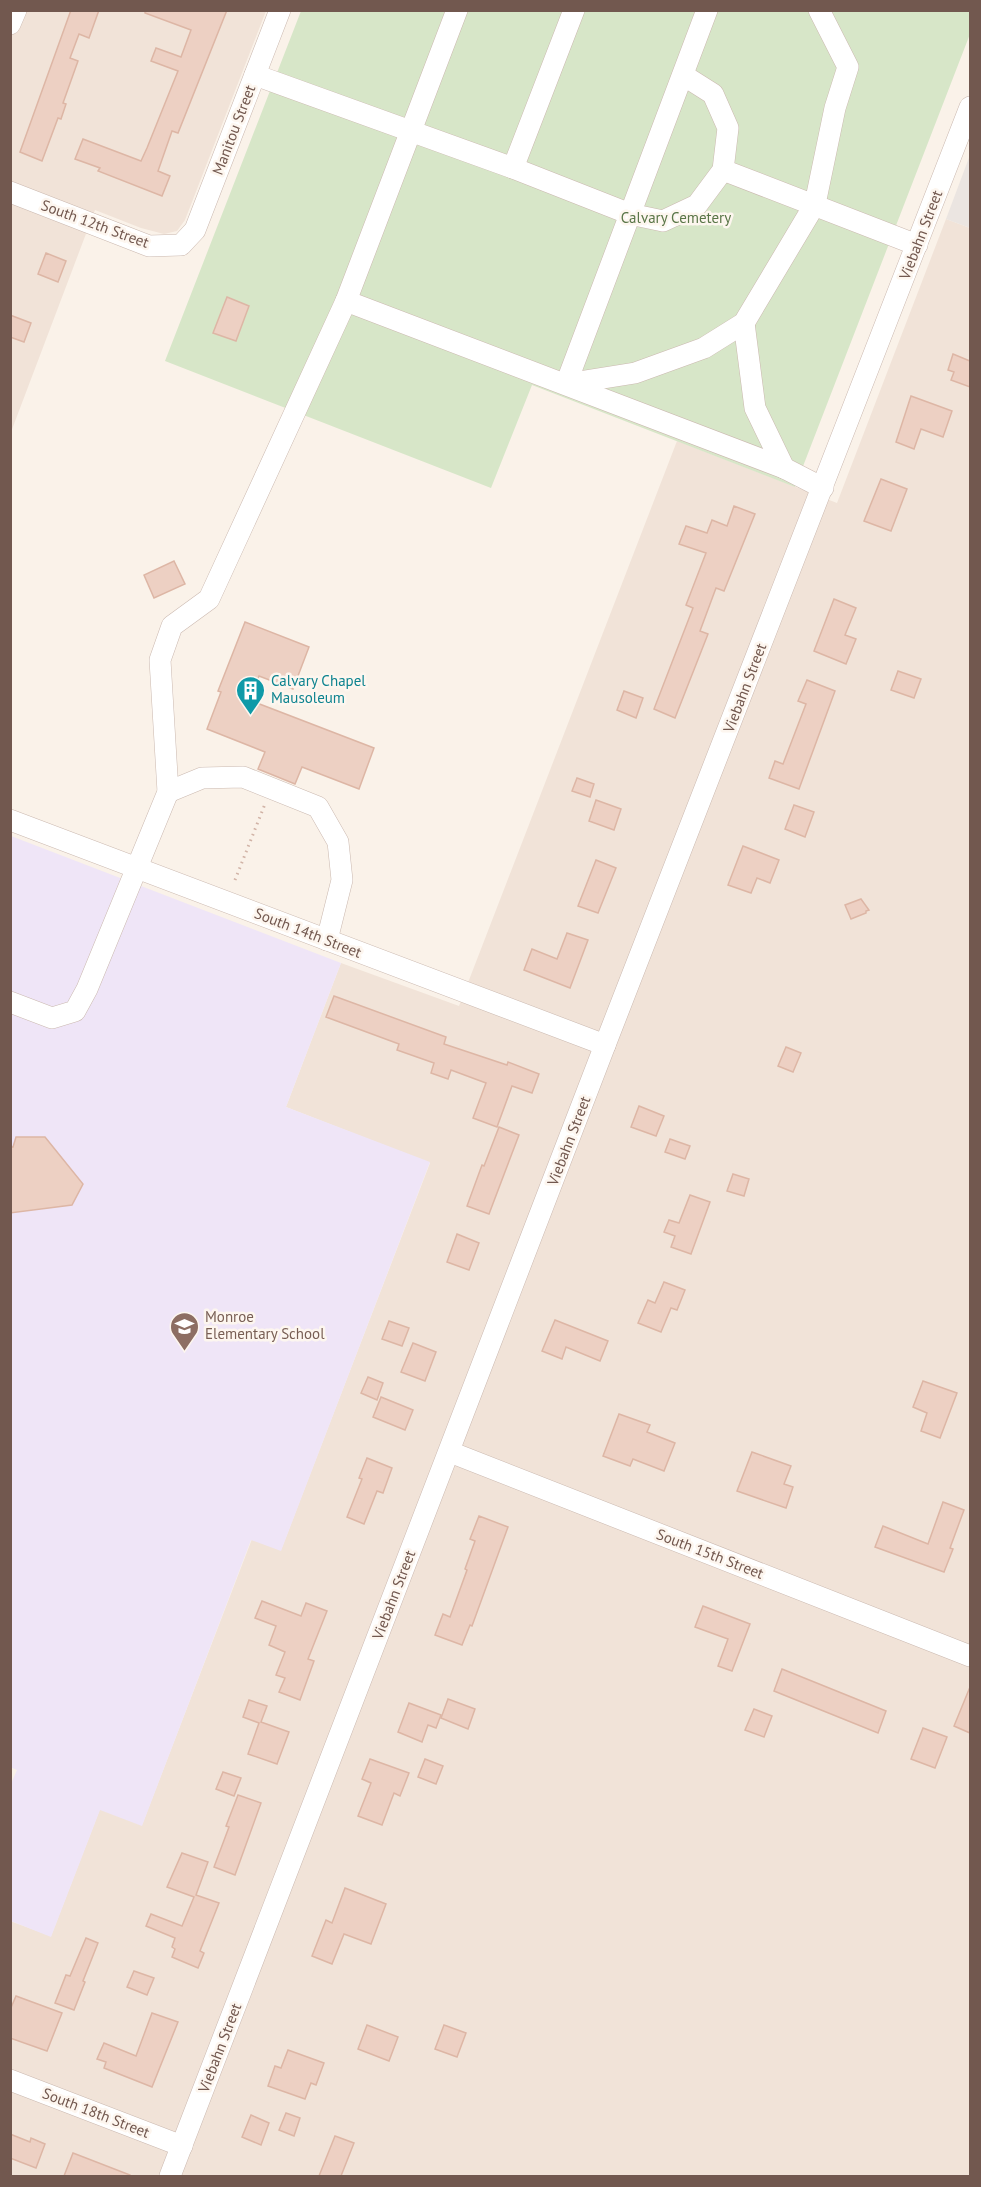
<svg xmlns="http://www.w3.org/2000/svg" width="981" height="2187" font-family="'PT Sans',sans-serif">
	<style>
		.residential { fill: #f1e3d8 }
		.industrial { fill: #ebe5e1 }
		.education { fill: #efe5f7 }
		.green { fill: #d7e6c8 }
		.building { fill: #edd0c3; stroke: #ddb6a5; stroke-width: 1.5 }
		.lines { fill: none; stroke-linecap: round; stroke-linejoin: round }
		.minor-casing { stroke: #cbb9b0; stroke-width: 22 }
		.path { stroke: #d1b3a6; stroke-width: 3; stroke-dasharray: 1.5 4.5; stroke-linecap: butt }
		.minor { stroke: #fff; stroke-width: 21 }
		.labels { text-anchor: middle; stroke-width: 5; stroke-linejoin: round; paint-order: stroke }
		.street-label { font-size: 15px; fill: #72584f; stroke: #fdf6ef }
		.park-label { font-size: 15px; fill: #5a7648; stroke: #fdf6ef }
		.culture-label { font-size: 15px; fill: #0d838f; stroke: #fdf6ef; text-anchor: start }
		.education-label { font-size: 15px; fill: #785e54; stroke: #fdf6ef; text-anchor: start }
	</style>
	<rect width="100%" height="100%" fill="#faf2e9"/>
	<g class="residential">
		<polygon points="11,11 266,11 185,220 177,231 164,234 141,228 95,210 11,432"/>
		<polygon points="946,219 970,228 970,2176 11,2176 10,1921 51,1936 100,1809 142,1825 252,1539 281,1550 430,1163 286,1107 341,963 459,1006 677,441 837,503"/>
	</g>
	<polygon class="industrial" points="970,155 970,228 946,219"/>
	<polygon class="education" points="11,836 341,963 286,1107 430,1162 281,1551 251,1540 142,1826 100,1810 51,1937 11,1921 10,1786 17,1770 10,1767"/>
	<polygon class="green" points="301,11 970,11 970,34 795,487 532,385 491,488 165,361"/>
	<g class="building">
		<polygon points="71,10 99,10 89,38 79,34 70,58 78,61 63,103 66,104 61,119 58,118 42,161 20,152"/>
		<polygon points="145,10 227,10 178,133 172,131 158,171 170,176 162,196 98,171 100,168 75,159 83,139 141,161 147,148 178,71 151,61 156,48 181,57 191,30 145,13"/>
		<polygon points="46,253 66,261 58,282 38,274"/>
		<polygon points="227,297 249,306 236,341 213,333"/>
		<polygon points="10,315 31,323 24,342 10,337"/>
		<polygon points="953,354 970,361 970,387 951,380 954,372 948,370"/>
		<polygon points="911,396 952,411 943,437 921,429 914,449 896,442"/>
		<polygon points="881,479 907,489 891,531 864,521"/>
		<polygon points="734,506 755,514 724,591 716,588 700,631 708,634 675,718 654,709 693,608 686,605 706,553 679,544 686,526 707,533 712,520 727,526"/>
		<polygon points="174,561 185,584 154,598 144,575"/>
		<polygon points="834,599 856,608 845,635 856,639 846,664 814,651"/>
		<polygon points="245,622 309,647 293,689 259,676 249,700 374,748 359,789 302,767 295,784 258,769 265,752 207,729 221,692 218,691"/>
		<polygon points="898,671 921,679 914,698 891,690"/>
		<polygon points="807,680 835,691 799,789 769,778 775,761 783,764 806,704 798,701"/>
		<polygon points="624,691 643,698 636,718 617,710"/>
		<polygon points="577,778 594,784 590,797 572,791"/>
		<polygon points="596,800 621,809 614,830 589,821"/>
		<polygon points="794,805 814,812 805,837 785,829"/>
		<polygon points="743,846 779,860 770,883 757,878 751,893 728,885"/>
		<polygon points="596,860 616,868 598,913 578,906"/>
		<polygon points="861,899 869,910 866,911 866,913 851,919 845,905"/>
		<polygon points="567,933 588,940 570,988 524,970 532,949 557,959"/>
		<polygon points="334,996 446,1037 444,1044 507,1065 508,1062 539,1074 532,1093 512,1086 497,1127 473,1118 486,1083 451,1070 448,1079 431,1073 434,1063 397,1050 399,1044 326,1017"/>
		<polygon points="786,1047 801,1053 793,1072 778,1066"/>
		<polygon points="639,1106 664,1116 656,1136 631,1127"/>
		<polygon points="499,1127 519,1135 489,1214 467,1206 482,1165 484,1166"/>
		<polygon points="16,1137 45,1137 83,1184 72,1205 10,1213 10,1147 13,1147"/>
		<polygon points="670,1139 690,1146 685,1159 665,1152"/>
		<polygon points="733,1174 749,1179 744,1196 727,1191"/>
		<polygon points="690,1195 710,1202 691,1254 671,1247 675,1236 664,1232 669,1220 679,1223"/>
		<polygon points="457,1234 479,1243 469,1270 447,1262"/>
		<polygon points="664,1282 685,1290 677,1310 671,1308 661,1332 638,1323 648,1300 655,1303"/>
		<polygon points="555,1320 608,1341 600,1361 566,1347 562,1359 542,1351"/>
		<polygon points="389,1321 409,1328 402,1346 382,1339"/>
		<polygon points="413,1343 436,1352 425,1381 401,1372"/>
		<polygon points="368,1377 383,1383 377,1400 361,1393"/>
		<polygon points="923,1381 957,1393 940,1438 921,1431 927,1413 913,1407"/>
		<polygon points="381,1397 413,1410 405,1430 373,1417"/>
		<polygon points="619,1414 650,1425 647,1432 675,1443 664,1471 633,1459 630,1466 603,1456"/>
		<polygon points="752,1452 791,1466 784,1484 793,1487 786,1508 737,1491"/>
		<polygon points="367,1458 392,1468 383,1493 377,1491 364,1524 347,1517 362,1479 359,1478"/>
		<polygon points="943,1502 964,1510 950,1548 953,1549 944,1572 875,1547 883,1526 928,1544"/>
		<polygon points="479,1516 508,1527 472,1626 470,1625 462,1645 435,1635 443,1614 450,1617 467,1570 465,1569 475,1541 470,1539"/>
		<polygon points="262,1601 301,1616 306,1603 327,1611 308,1659 314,1661 300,1700 279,1692 285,1678 276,1675 285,1652 269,1645 276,1626 255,1618"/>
		<polygon points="703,1606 750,1624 732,1671 718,1666 728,1639 695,1627"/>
		<polygon points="782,1669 886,1711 878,1733 774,1691"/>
		<polygon points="970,1687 970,1733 954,1726"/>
		<polygon points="448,1699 475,1709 468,1729 441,1718"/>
		<polygon points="249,1700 267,1706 261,1722 289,1732 277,1764 248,1754 259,1723 243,1717"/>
		<polygon points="409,1703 441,1715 436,1728 428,1725 422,1742 398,1732"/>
		<polygon points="754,1709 772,1716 764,1737 745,1730"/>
		<polygon points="923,1728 947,1737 935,1768 911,1759"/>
		<polygon points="370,1759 409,1773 400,1796 394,1793 382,1825 358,1816 371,1783 362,1779"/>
		<polygon points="425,1759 443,1766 436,1784 418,1777"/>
		<polygon points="223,1772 241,1778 234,1796 216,1789"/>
		<polygon points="238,1795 261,1803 235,1875 214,1867 229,1827 226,1826"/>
		<polygon points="182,1853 208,1862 196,1895 219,1903 200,1951 204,1953 198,1968 172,1957 175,1949 172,1947 175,1938 146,1926 151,1914 182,1926 194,1897 167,1887"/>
		<polygon points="345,1888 386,1904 371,1944 344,1934 332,1964 312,1956 326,1920 332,1923"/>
		<polygon points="86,1938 98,1943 83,1981 85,1982 74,2010 55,2003 66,1975 70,1976"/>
		<polygon points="134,1971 154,1978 147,1995 127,1987"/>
		<polygon points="16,1996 62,2013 47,2051 10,2038 10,2010"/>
		<polygon points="152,2013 178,2022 152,2087 104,2068 106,2062 97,2059 104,2043 136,2056"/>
		<polygon points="367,2025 398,2037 389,2061 358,2049"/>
		<polygon points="444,2025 466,2033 457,2057 435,2049"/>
		<polygon points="288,2050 324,2063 316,2085 311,2083 305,2099 268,2086 275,2066 281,2068"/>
		<polygon points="286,2113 300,2118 294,2136 279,2130"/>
		<polygon points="251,2115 269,2123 261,2145 242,2137"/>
		<polygon points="10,2134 30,2142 31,2138 45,2144 36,2168 10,2158"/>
		<polygon points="335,2136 354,2143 341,2176 319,2176"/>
		<polygon points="73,2153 130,2175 130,2176 64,2176"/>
	</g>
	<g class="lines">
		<defs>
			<g id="minor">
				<polyline points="707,10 566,384 635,373 704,348 744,323 815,204 835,108 848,67 819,10"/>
				<polyline points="10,24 16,10"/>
				<polyline points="255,75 513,168 630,214 663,221 697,205 723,170 728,128 713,94 683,75"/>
				<polyline points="513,168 574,10"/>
				<polyline points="723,170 917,245"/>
				<polyline points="10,192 149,246 181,245 195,230 280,10"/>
				<polyline points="346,301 784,468 823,488"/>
				<polyline points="744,323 755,408 784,468"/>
				<polyline points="168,792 202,778 243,777 318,807 338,842 342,880 327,940"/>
				<polyline points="10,820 605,1045"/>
				<polyline points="10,1002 52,1018 75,1011 87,989 168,792 160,660 172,626 209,599 346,301 457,10"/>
				<polyline points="450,1452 970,1656"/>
				<polyline points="10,2080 182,2146"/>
				<polyline points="170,2176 605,1045 970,107"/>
			</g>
		</defs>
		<use href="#minor" class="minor-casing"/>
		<polyline class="path" points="235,880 265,804"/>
		<use href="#minor" class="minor"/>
	</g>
	<defs>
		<symbol id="building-pin" viewBox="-11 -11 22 30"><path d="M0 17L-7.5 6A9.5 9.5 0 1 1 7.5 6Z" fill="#0f9aa8" stroke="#fdf6ef"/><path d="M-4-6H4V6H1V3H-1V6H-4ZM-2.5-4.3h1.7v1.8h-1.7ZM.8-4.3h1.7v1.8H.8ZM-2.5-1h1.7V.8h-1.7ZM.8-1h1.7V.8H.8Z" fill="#fff"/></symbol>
		<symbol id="school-pin" viewBox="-11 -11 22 30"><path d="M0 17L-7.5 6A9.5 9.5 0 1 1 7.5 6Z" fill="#8d6e63" stroke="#fdf6ef"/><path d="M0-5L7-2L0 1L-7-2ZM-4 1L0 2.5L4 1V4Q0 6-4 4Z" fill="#fff"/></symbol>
	</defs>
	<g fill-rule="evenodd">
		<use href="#building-pin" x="234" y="674" width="33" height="45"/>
		<use href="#school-pin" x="168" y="1310" width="33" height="45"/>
	</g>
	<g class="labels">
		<g class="street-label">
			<text transform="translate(234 130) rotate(-69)" y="5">Manitou Street</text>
			<text transform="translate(95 224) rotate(20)" y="5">South 12th Street</text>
			<text transform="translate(921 235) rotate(-69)" y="5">Viebahn Street</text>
			<text transform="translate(745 688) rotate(-69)" y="5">Viebahn Street</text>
			<text transform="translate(308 933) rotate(21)" y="5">South 14th Street</text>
			<text transform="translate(569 1141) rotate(-69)" y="5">Viebahn Street</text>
			<text transform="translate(710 1554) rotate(21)" y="5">South 15th Street</text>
			<text transform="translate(394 1595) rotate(-69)" y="5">Viebahn Street</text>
			<text transform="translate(220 2048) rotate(-69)" y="5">Viebahn Street</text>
			<text transform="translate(96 2113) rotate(21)" y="5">South 18th Street</text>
		</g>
		<g class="park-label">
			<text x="676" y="223">Calvary Cemetery</text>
		</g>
		<g class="culture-label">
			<text x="271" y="686">Calvary Chapel<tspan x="271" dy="17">Mausoleum</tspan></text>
		</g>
		<g class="education-label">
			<text x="205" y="1322">Monroe<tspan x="205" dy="17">Elementary School</tspan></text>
		</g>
	</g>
	<rect width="981" height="2187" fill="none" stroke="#72584f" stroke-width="24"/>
</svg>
